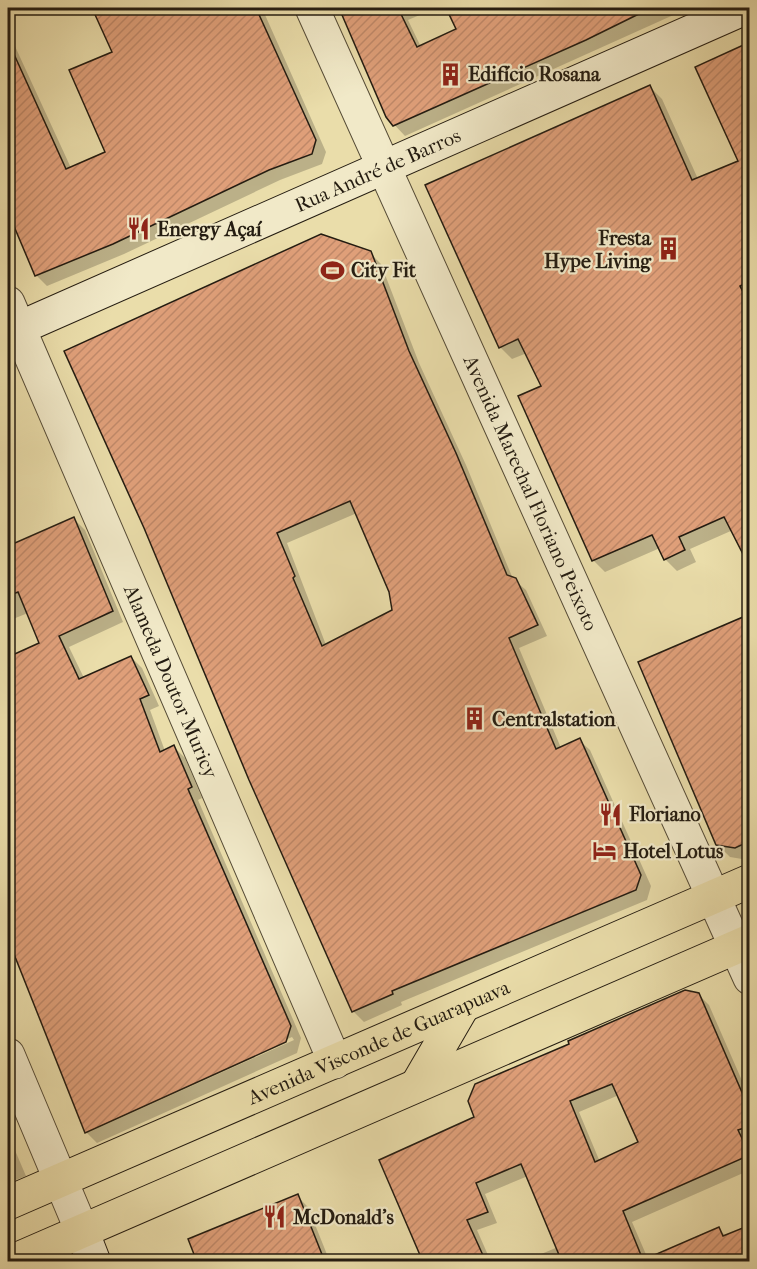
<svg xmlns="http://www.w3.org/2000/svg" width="757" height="1269" font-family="'IM FELL French Canon',serif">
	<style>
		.shadow { fill: #0003; fill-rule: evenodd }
		.building { fill: url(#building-hatch); stroke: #241c11; stroke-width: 1.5; fill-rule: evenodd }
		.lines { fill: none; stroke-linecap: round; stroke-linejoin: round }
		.tertiary-casing { stroke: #564c37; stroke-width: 35 }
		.secondary-casing { stroke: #241c11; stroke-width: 35 }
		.primary-casing { stroke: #241c11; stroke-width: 35 }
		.tertiary { stroke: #f1e9c8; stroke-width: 33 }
		.secondary { stroke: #f1e9c8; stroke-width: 33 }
		.primary { stroke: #eaddaa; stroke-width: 33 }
		.labels { text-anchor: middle; stroke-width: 4.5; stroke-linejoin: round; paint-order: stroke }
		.poi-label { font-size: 20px; font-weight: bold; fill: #241c11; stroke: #f1e9c8; text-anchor: start }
		.street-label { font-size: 20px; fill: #241c11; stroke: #f1e9c8 }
	</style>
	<defs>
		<pattern id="building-hatch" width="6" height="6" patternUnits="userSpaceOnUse" patternTransform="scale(1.5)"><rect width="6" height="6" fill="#df9f79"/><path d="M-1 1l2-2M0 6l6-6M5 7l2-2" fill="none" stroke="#bf8868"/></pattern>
	</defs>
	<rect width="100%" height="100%" fill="#eaddaa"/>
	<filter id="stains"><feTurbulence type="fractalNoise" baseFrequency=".00333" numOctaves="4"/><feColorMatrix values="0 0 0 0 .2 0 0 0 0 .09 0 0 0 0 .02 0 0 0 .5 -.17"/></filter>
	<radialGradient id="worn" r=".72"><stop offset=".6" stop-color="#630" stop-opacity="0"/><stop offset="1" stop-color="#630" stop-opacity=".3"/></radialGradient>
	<g class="shadow">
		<polygon points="8,8 30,8 8,17"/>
		<polygon points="94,8 262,8 326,152 322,164 280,180 124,254 47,286 36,275 8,210 8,31 71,168 107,153 114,52"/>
		<polygon points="341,8 436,8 408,20 421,47 458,30 448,8 689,8 405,136 387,117"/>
		<polygon points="750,44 750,564 733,530 690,549 696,562 677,571 665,559 660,548 605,572 593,560 543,387 527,353 512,359 500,347 650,87 662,99 698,179 740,162"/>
		<path d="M370,253L381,264L419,363L466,465L513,579L526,590L547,636L519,648L561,748L579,740L590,750L651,886L647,900L401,1002L402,1005L364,1022L353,1011L145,527ZM357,513L390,591L393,611L326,645L287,543Z"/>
		<path d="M74,519L85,530L123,622L69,647L84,678L131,657L142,668L159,706L150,710L165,751L174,747L185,758L202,798L198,800L301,1038L297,1053L97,1143L86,1132L8,938V659L41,643L28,613L8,621V548ZM292,1037L294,1040L89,1132V1129Z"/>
		<polygon points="750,615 750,859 748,860 730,857 717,844"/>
		<path d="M698,994L709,1005L750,1099V1170L632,1222L648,1259L719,1229L750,1262H522L558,1247L528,1176L485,1194L497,1223L477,1230L491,1262H425L476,1118ZM619,1095L640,1143L600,1162L579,1112Z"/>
		<polygon points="8,1134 26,1176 8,1183"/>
		<polygon points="297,1196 308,1207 330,1262 199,1262"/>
	</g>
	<g class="building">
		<polygon points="92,8 256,8 316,140 312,154 269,170 113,244 35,276 8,212 8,41 66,169 105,152 69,70 112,52"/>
		<polygon points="339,8 398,8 417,47 456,29 446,8 651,8 586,40 393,126 386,117"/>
		<polygon points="750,42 750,281 740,286 750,306 750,568 724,517 679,537 685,550 664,560 652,535 592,561 518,396 541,386 518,339 499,348 425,185 650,85 692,180 738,161 695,67"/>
		<path d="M321,234L371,251L409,351L456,453L507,575L516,578L538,625L509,638L556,749L580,738L641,875L636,890L392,991L393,994L352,1012L249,780L144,528L64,351ZM350,501L389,592L392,610L322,646L293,578L295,576L277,533Z"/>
		<polygon points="74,517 113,611 59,636 79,679 131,656 149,695 140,699 160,752 174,745 192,787 188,789 291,1026 286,1042 85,1133 8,939 8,657 39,643 18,592 8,596 8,546"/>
		<polygon points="750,614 750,841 735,848 716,845 638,662"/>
		<path d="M685,990L699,993L750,1111V1126L738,1130L750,1155L623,1211L643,1260L719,1227L723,1236L750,1225V1262H562L521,1164L476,1183L488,1212L467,1220L486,1262H423L379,1160L474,1117L468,1101L475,1084L569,1044L568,1041ZM612,1084L638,1142L595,1162L570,1101Z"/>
		<polygon points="298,1194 325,1262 197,1262 188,1239"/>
	</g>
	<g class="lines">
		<defs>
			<g id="tertiary">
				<path id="s1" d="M312,8L750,978"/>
				<path id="s2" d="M8,303L335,1062"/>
				<polyline points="8,1055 82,1231"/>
			</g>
			<g id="secondary">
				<path id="s3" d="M8,333L745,8"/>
				<polyline points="82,1231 94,1262"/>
			</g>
			<g id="primary">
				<polyline points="417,1085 463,1006"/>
				<path id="s4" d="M8,1203L750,881"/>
				<polyline points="11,1262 750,941"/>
			</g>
		</defs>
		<use href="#tertiary" class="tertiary-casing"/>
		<use href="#secondary" class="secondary-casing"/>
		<use href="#primary" class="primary-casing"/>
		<use href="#tertiary" class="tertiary"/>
		<use href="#secondary" class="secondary"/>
		<use href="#primary" class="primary"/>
	</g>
	<defs>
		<symbol id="building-bare" viewBox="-9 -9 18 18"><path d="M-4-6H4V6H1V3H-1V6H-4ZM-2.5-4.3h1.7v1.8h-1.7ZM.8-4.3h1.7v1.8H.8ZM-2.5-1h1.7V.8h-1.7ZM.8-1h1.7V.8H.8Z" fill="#8f2418" stroke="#f1e9c8" stroke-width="2.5" paint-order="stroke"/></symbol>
		<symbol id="restaurant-bare" viewBox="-9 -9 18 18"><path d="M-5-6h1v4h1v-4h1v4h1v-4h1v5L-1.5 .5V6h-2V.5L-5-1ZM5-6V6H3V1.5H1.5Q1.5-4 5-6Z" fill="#8f2418" stroke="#f1e9c8" stroke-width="2.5" paint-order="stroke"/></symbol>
		<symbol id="stadium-bare" viewBox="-9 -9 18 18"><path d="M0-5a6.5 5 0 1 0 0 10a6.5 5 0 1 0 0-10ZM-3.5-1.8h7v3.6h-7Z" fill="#8f2418" stroke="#f1e9c8" stroke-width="2.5" paint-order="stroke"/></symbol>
		<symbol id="hotel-bare" viewBox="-9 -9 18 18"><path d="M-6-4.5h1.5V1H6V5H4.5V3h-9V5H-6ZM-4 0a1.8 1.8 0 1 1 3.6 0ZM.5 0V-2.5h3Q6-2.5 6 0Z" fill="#8f2418" stroke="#f1e9c8" stroke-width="2.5" paint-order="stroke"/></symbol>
	</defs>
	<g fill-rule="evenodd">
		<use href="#building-bare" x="434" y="58" width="33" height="33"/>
		<use href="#restaurant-bare" x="122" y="212" width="33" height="33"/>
		<use href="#building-bare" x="652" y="232" width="33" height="33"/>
		<use href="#stadium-bare" x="316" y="254" width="33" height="33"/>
		<use href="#building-bare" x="458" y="702" width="33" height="33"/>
		<use href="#restaurant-bare" x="594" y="798" width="33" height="33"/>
		<use href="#hotel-bare" x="588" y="834" width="33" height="33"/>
		<use href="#restaurant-bare" x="258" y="1200" width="33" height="33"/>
	</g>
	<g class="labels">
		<g class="poi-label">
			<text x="468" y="81">Edifício Rosana</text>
			<text x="157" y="236">Energy Açaí</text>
			<text x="651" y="245" text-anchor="end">Fresta<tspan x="651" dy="23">Hype Living</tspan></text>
			<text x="351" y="277">City Fit</text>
			<text x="492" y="726">Centralstation</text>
			<text x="629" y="821">Floriano</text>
			<text x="623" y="858">Hotel Lotus</text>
			<text x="293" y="1224">McDonald's</text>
		</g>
		<g class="street-label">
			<text dy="7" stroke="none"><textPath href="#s3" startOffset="404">Rua André de Barros</textPath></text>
			<text dy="7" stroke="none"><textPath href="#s1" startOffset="532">Avenida Marechal Floriano Peixoto</textPath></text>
			<text dy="7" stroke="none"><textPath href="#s2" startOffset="412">Alameda Doutor Muricy</textPath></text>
			<text dy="7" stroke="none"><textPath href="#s4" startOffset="404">Avenida Visconde de Guarapuava</textPath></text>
		</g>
	</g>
	<rect width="757" height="1269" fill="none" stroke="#eaddaa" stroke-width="30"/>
	<rect x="9" y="9" width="739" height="1251" fill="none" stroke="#241c11" stroke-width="3"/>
	<rect x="15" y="15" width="727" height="1239" fill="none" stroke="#241c11" stroke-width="1.5"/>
	<rect width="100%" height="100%" filter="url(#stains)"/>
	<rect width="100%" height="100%" fill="url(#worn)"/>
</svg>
